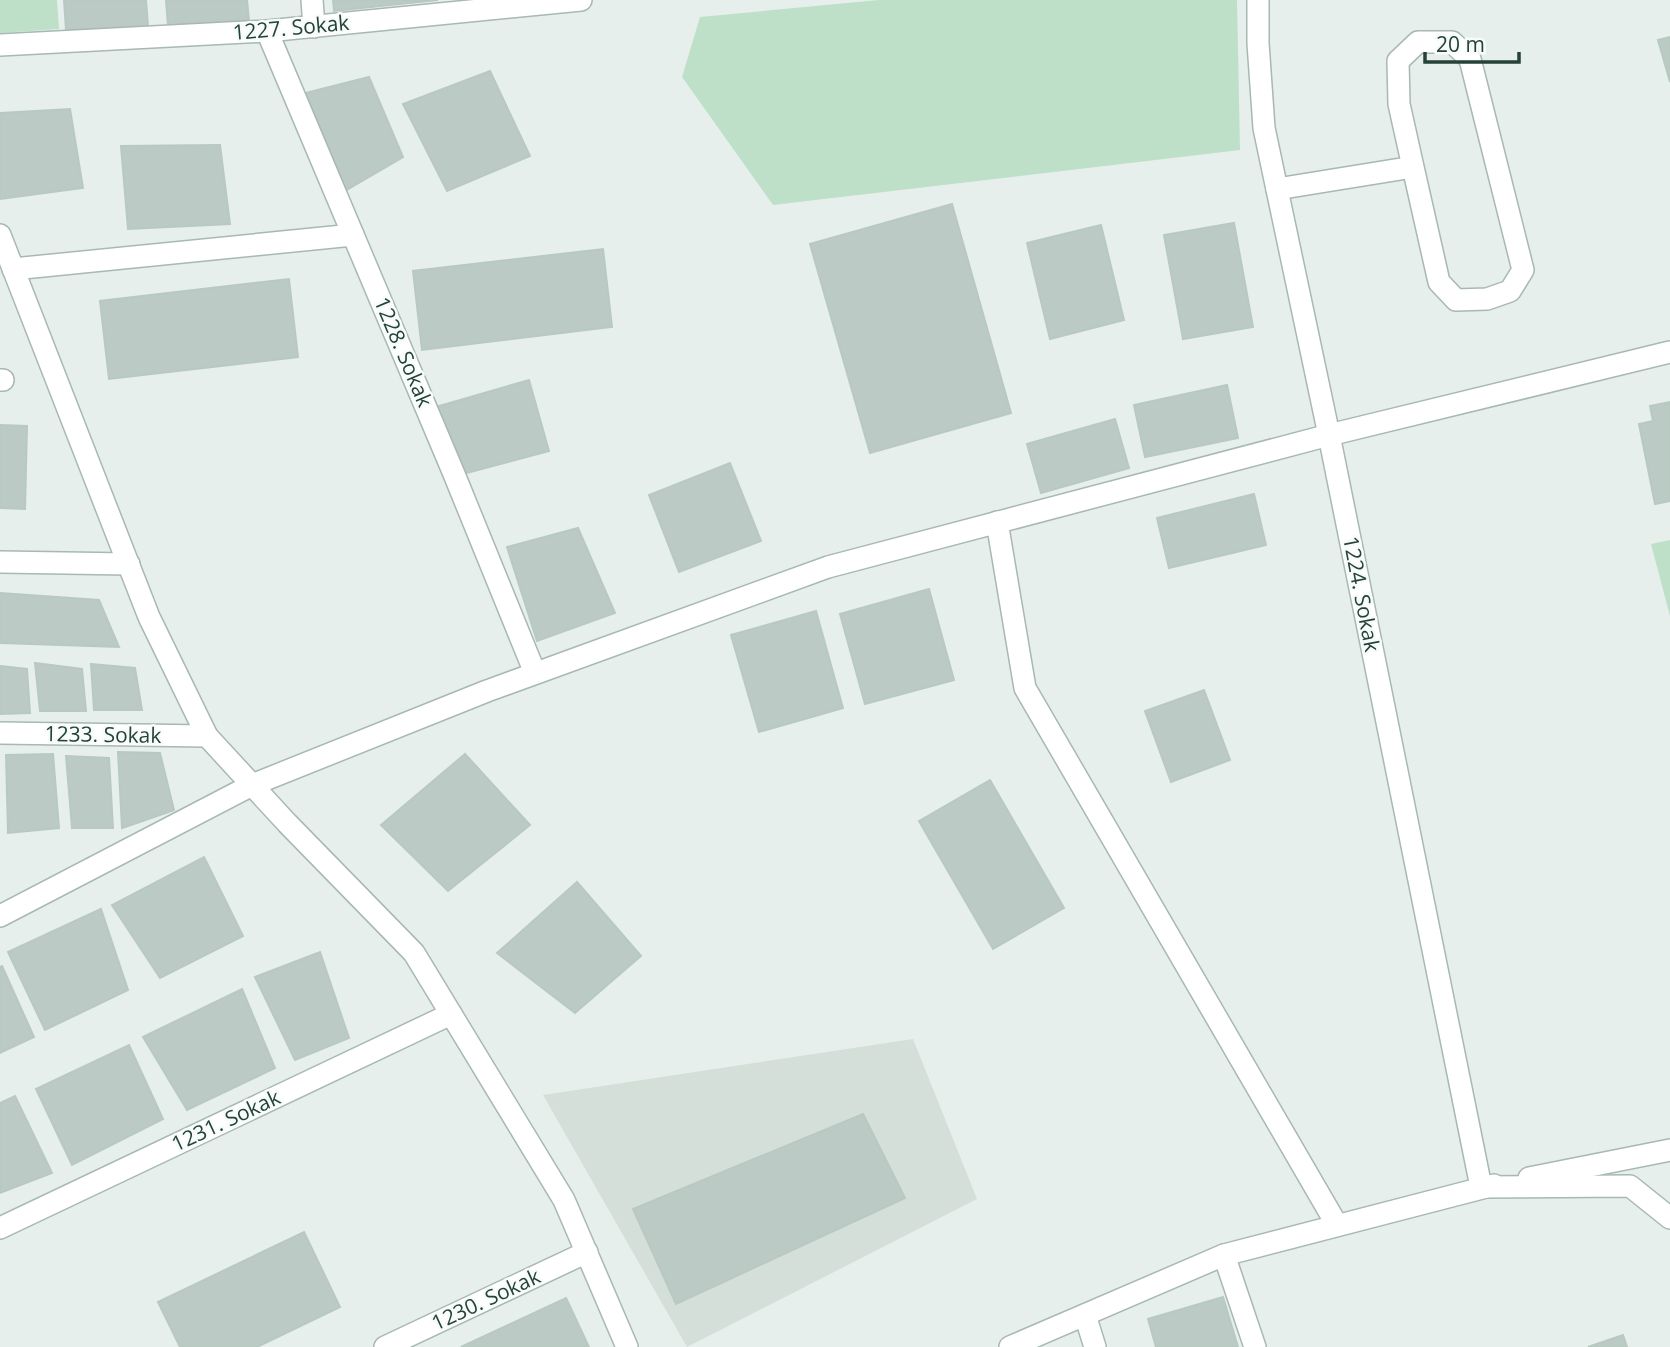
<svg xmlns="http://www.w3.org/2000/svg" width="1670" height="1347" font-family="'Open Sans',sans-serif">
	<style>
		.built { fill: #d4dfda }
		.green { fill: #bfe0c8 }
		.building { fill: #bbcac4; stroke: #b8c9c2; stroke-width: 2 }
		.lines { fill: none; stroke-linecap: round; stroke-linejoin: round }
		.minor-casing { stroke: #a8b8b2; stroke-width: 24 }
		.minor { stroke: #fff; stroke-width: 21 }
		.labels { text-anchor: middle; stroke-width: 5; stroke-linejoin: round; paint-order: stroke }
		.street-label { font-size: 21px; fill: #24423a; stroke: #f7fbf9 }
	</style>
	<rect width="100%" height="100%" fill="#e6efeb"/>
	<polygon class="built" points="913,1039 977,1199 687,1347 543,1095"/>
	<g class="green">
		<polygon points="0,0 57,0 59,29 0,33"/>
		<polygon points="879,0 1237,0 1240,150 773,205 682,77 700,17"/>
		<polygon points="1670,540 1670,616 1651,544"/>
	</g>
	<g class="building">
		<polygon points="64,0 146,0 148,26 66,30"/>
		<polygon points="166,0 247,0 249,20 168,26"/>
		<polygon points="333,0 438,0 334,11"/>
		<polygon points="1670,37 1670,82 1658,40"/>
		<polygon points="490,71 530,156 447,191 403,104"/>
		<polygon points="369,77 403,157 343,192 302,94"/>
		<polygon points="70,109 83,188 0,199 0,113"/>
		<polygon points="220,145 230,224 128,229 121,146"/>
		<polygon points="952,204 1011,413 870,453 810,244"/>
		<polygon points="1234,223 1253,327 1183,339 1164,235"/>
		<polygon points="1101,225 1124,320 1050,339 1027,243"/>
		<polygon points="603,249 612,327 422,350 413,271"/>
		<polygon points="289,279 298,357 109,379 100,301"/>
		<polygon points="529,380 549,451 459,475 436,407"/>
		<polygon points="1227,385 1238,438 1145,457 1134,405"/>
		<polygon points="1670,402 1670,501 1655,504 1639,424 1653,421 1650,406"/>
		<polygon points="1115,419 1129,468 1041,493 1027,444"/>
		<polygon points="0,425 27,426 25,509 0,508"/>
		<polygon points="730,463 761,541 679,572 649,495"/>
		<polygon points="1254,494 1266,545 1169,568 1157,518"/>
		<polygon points="578,528 615,613 537,641 507,547"/>
		<polygon points="929,589 954,680 865,704 840,614"/>
		<polygon points="0,593 99,600 119,647 0,643"/>
		<polygon points="816,611 843,708 759,732 731,635"/>
		<polygon points="35,663 82,669 86,711 40,711"/>
		<polygon points="91,664 135,668 142,710 94,710"/>
		<polygon points="0,666 27,669 30,713 0,714"/>
		<polygon points="1204,690 1230,760 1171,782 1145,711"/>
		<polygon points="118,752 160,753 174,810 122,828"/>
		<polygon points="53,754 59,828 8,833 6,755"/>
		<polygon points="465,754 530,825 448,891 381,825"/>
		<polygon points="66,756 109,758 113,828 72,828"/>
		<polygon points="990,780 1064,908 993,949 919,821"/>
		<polygon points="204,857 243,936 160,978 112,905"/>
		<polygon points="577,882 641,956 575,1013 497,953"/>
		<polygon points="101,909 128,990 45,1030 8,952"/>
		<polygon points="320,952 349,1038 295,1060 255,977"/>
		<polygon points="2,966 34,1037 0,1053 0,967"/>
		<polygon points="242,989 275,1068 187,1110 143,1037"/>
		<polygon points="129,1045 163,1119 72,1165 36,1089"/>
		<polygon points="15,1096 52,1173 0,1193 0,1103"/>
		<polygon points="863,1114 905,1198 676,1304 633,1209"/>
		<polygon points="304,1232 340,1307 257,1347 180,1347 158,1302"/>
		<polygon points="1223,1297 1238,1347 1156,1347 1148,1319"/>
		<polygon points="566,1298 589,1347 461,1347"/>
		<polygon points="1623,1335 1627,1347 1588,1347"/>
	</g>
	<g class="lines">
		<defs>
			<g id="minor">
				<polyline points="312,0 314,27"/>
				<polyline points="1258,0 1258,43 1264,128 1329,435 1481,1187 1630,1186 1670,1218"/>
				<polyline points="267,31 454,474 535,673"/>
				<polyline points="0,45 267,31 581,0"/>
				<polyline points="1277,189 1413,167 1439,282 1456,300 1487,299 1510,291 1523,270 1470,59 1452,42 1418,42 1398,61 1399,104 1413,167"/>
				<polyline points="0,235 149,617 207,736 287,823 414,953 564,1200 627,1347"/>
				<polyline points="13,269 353,235"/>
				<polyline points="0,380 3,380"/>
				<polyline points="997,522 1025,688 1337,1225"/>
				<polyline points="0,562 129,564"/>
				<polyline points="0,733 207,736"/>
				<polyline points="0,916 252,785 487,691 828,567 1329,435 1670,352"/>
				<polyline points="1529,1178 1670,1150"/>
				<polyline points="0,1228 451,1014"/>
				<polyline points="1224,1255 1255,1347"/>
				<polyline points="1085,1315 1095,1347"/>
				<polyline points="385,1347 587,1252"/>
				<polyline points="1010,1347 1224,1255 1494,1185"/>
			</g>
		</defs>
		<use href="#minor" class="minor-casing"/>
		<use href="#minor" class="minor"/>
	</g>
	<g class="labels">
		<g class="street-label">
			<text transform="translate(291 28) rotate(-5)" y="7">1227. Sokak</text>
			<text transform="translate(403 352) rotate(67)" y="7">1228. Sokak</text>
			<text transform="translate(1361 594) rotate(79)" y="7">1224. Sokak</text>
			<text transform="translate(103 735) rotate(1)" y="7">1233. Sokak</text>
			<text transform="translate(226 1121) rotate(-25)" y="7">1231. Sokak</text>
			<text transform="translate(486 1300) rotate(-25)" y="7">1230. Sokak</text>
		</g>
	</g>
	<path d="M1425 52v10h94v-10" fill="none" stroke="#24423a" stroke-width="3.5"/>
	<text x="1436" y="52" font-size="21" fill="#24423a" stroke="#f7fbf9" stroke-width="5" paint-order="stroke">20 m</text>
</svg>
